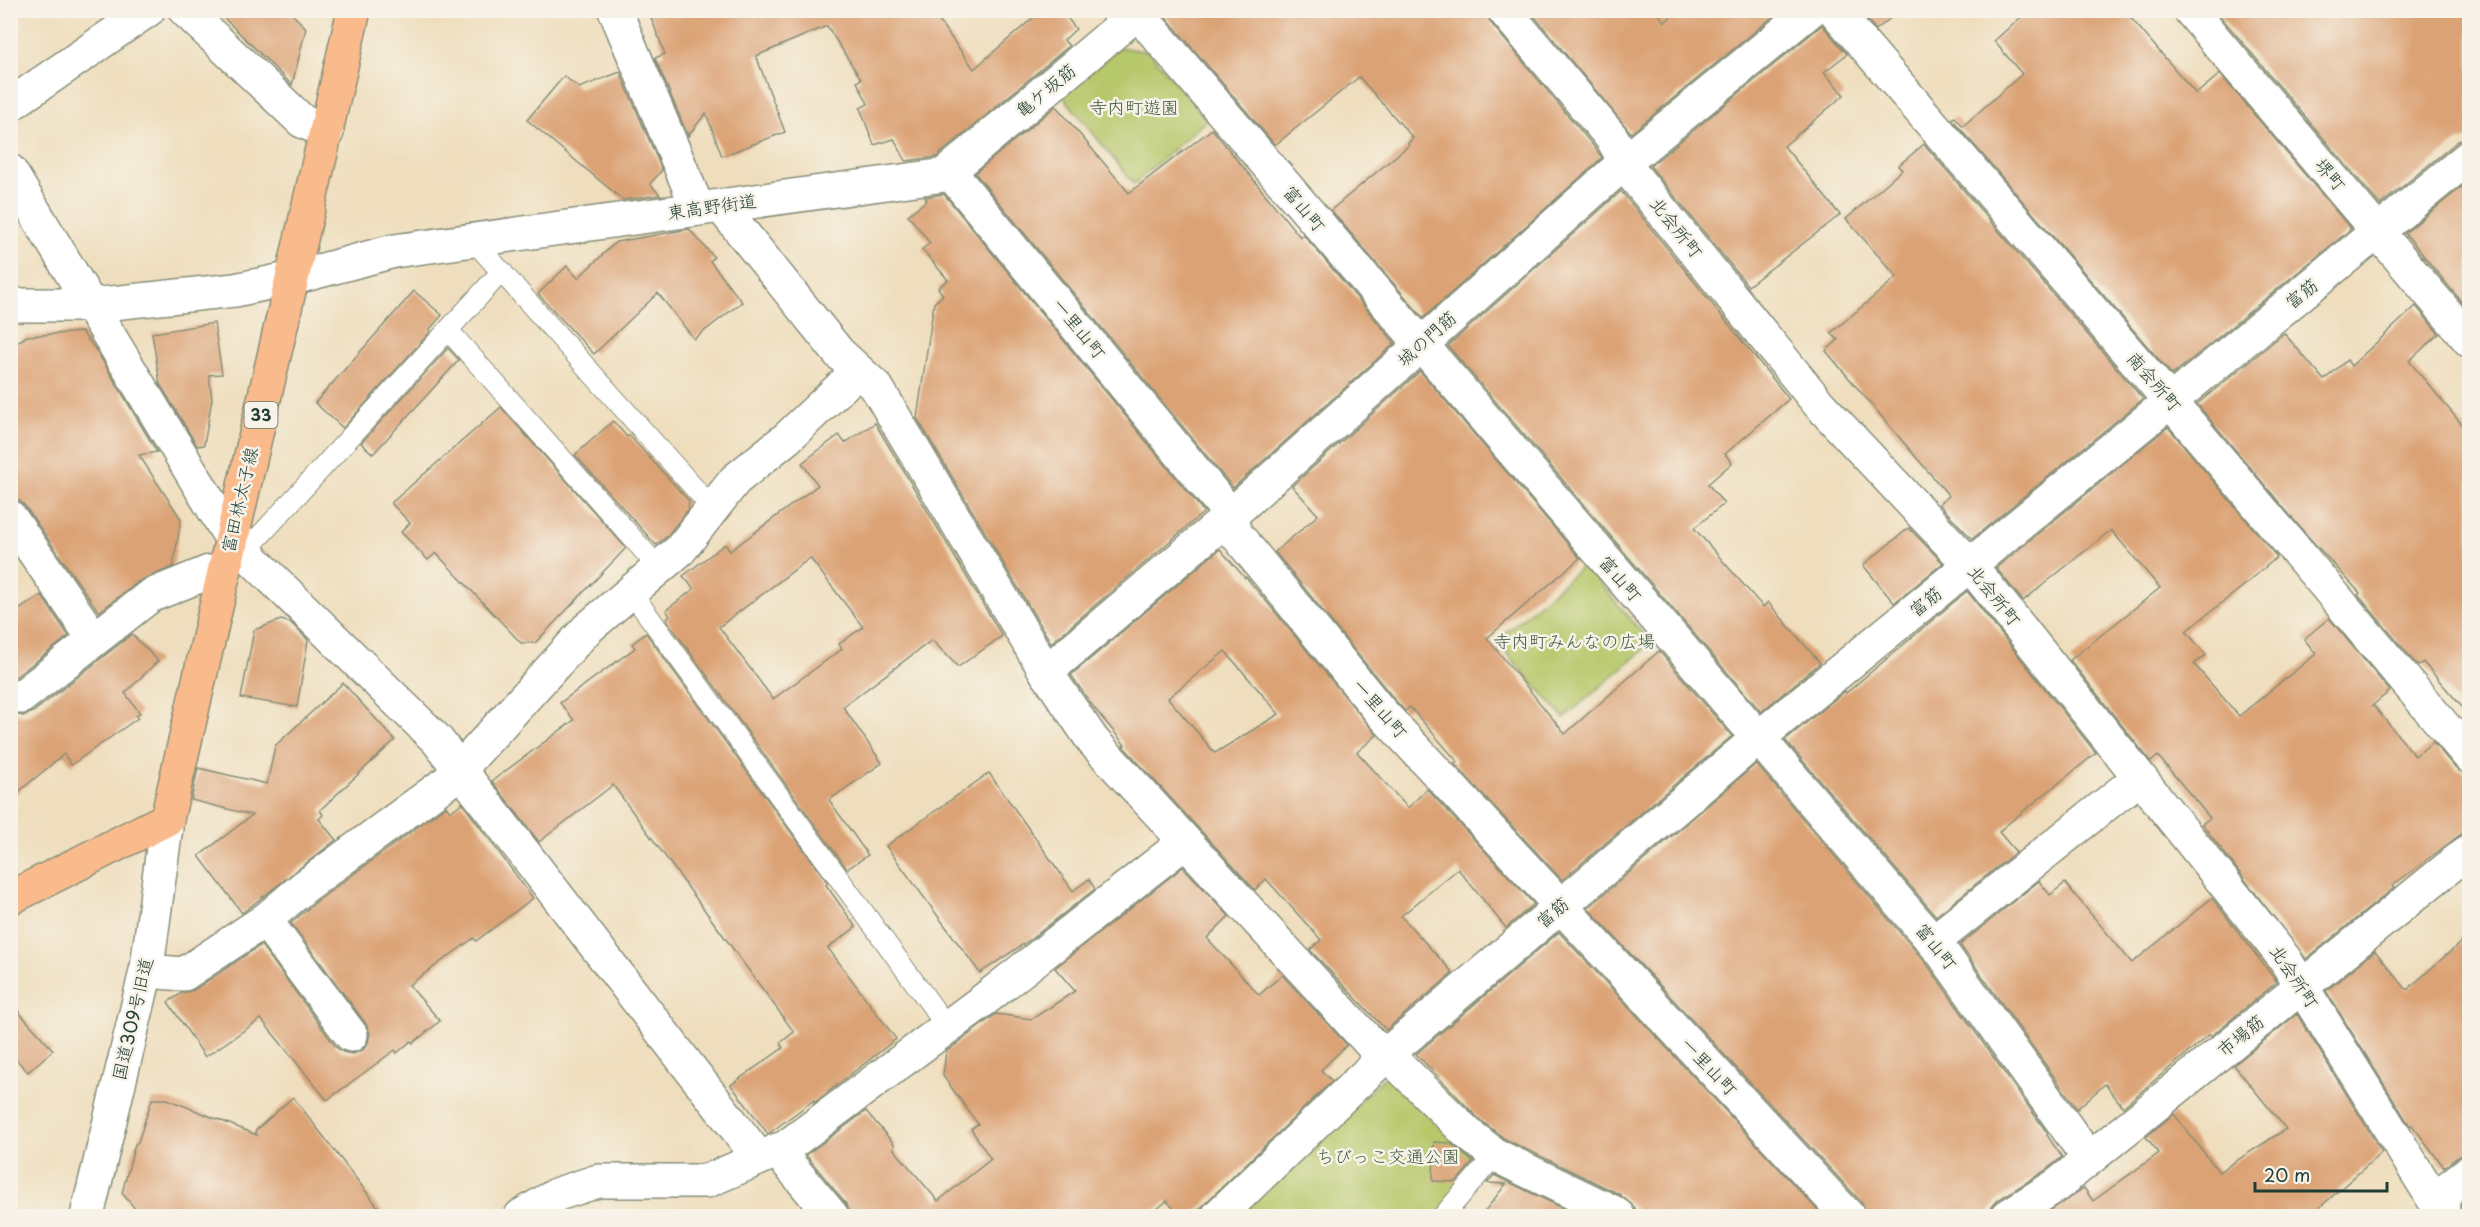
<svg xmlns="http://www.w3.org/2000/svg" width="2480" height="1227" font-family="'Playpen Sans','Klee One',sans-serif">
	<style>
		.green { fill: #b7c86b; stroke: #6b8250; stroke-width: 1.5 }
		.building { fill: #dba274; fill-rule: evenodd }
		.lines { fill: none; stroke-linecap: round; stroke-linejoin: round }
		.service-casing { stroke: #878e78; stroke-width: 22 }
		.minor-casing { stroke: #878e78; stroke-width: 36 }
		.tertiary-casing { stroke: #878e78; stroke-width: 36 }
		.primary-casing { stroke: #878e78; stroke-width: 36 }
		.service { stroke: #fff; stroke-width: 20 }
		.minor { stroke: #fff; stroke-width: 33 }
		.tertiary { stroke: #fff; stroke-width: 33 }
		.primary { stroke: #fabb8c; stroke-width: 33 }
		.labels { text-anchor: middle; stroke-width: 5; stroke-linejoin: round; paint-order: stroke }
		.shield { fill: #f7f3e8; stroke: #60746a; stroke-width: 1.5 }
		.shield-label { font-size: 16px; font-weight: bold; fill: #1f3d34 }
		.street-label { font-size: 18px; fill: #1f3d34; stroke: #f7f3e8 }
		.park-label { font-size: 18px; fill: #3d593f; stroke: #f7f3e8 }
	</style>
	<rect width="100%" height="100%" fill="#f7f3e8"/>
	<filter id="ink" filterUnits="userSpaceOnUse"><feTurbulence type="fractalNoise" baseFrequency=".0167" numOctaves="2"/><feDisplacementMap in="SourceGraphic" scale="12" xChannelSelector="R" yChannelSelector="G"/><feConvolveMatrix kernelMatrix="1 2 1 2 8 2 1 2 1" color-interpolation-filters="sRGB"/></filter>
	<filter id="wash" filterUnits="userSpaceOnUse"><feTurbulence type="fractalNoise" baseFrequency=".008" numOctaves="4" result="noise"/><feDisplacementMap in="SourceGraphic" scale="24" xChannelSelector="R" yChannelSelector="G"/><feGaussianBlur stdDeviation="1.35" result="paint"/><feColorMatrix in="noise" values="0 0 0 0 0 0 0 0 0 0 0 0 0 0 0 0 0 1.4 0 .05"/><feComposite in="paint" operator="in"/></filter>
	<g filter="url(#wash)">
		<rect width="100%" height="100%" fill="#efdebd"/>
		<g class="green">
			<polygon points="1119,47 1149,52 1207,120 1134,184 1062,95"/>
			<polygon points="1584,565 1651,643 1564,718 1496,641"/>
			<polygon points="1389,1073 1479,1162 1437,1216 1238,1216"/>
		</g>
		<g id="blocks">
			<g class="building">
				<polygon points="216,10 288,10 306,28 292,85"/>
				<polygon points="648,10 931,10 974,69 1042,10 1061,10 1076,29 1064,40 1069,46 936,157 906,161 894,139 874,145 860,108 868,104 857,82 861,79 827,26 756,56 785,132 722,156 706,113 688,136 655,58 665,54"/>
				<polygon points="1160,10 1486,10 1490,22 1596,149 1602,158 1423,318 1331,210 1409,145 1408,143 1413,138 1359,77 1275,145"/>
				<polygon points="1529,10 1655,10 1665,22 1678,10 1781,10 1631,133"/>
				<polygon points="1859,10 1900,10 1876,30"/>
				<polygon points="2029,10 2124,10 2196,94 2220,74 2351,229 2172,375 1952,119 1955,117 1963,126 2022,74 1994,41"/>
				<polygon points="2215,10 2469,10 2469,138 2458,141 2380,205"/>
				<polygon points="1822,25 1847,54 1824,72 1844,95 1784,146 1840,215 1748,286 1650,166"/>
				<polygon points="620,72 662,170 650,184 660,195 623,200 527,120 564,76 579,88"/>
				<polygon points="1056,106 1129,193 1212,129 1300,237 1303,234 1395,343 1233,488 975,173"/>
				<polygon points="1924,144 2143,399 1972,539 1939,504 1949,496 1826,351 1838,340 1831,333 1897,277 1846,219 1902,170 1898,166"/>
				<polygon points="2469,181 2469,311 2405,233"/>
				<polygon points="1621,191 1789,399 1725,454 1732,463 1708,484 1724,504 1694,528 1763,607 1768,602 1820,663 1761,712 1448,346"/>
				<polygon points="944,194 1204,512 1051,643 917,418 934,303 943,295 938,288 948,280 922,249 930,243 908,215 927,200 925,197"/>
				<polygon points="689,229 714,257 710,261 742,302 694,339 658,293 594,354 538,294 567,266 578,278 616,242"/>
				<polygon points="414,291 442,315 429,330 431,331 343,428 315,403"/>
				<polygon points="2416,306 2439,334 2409,361 2469,433 2469,727 2463,720 2469,715 2423,662 2418,666 2358,595 2360,593 2304,532 2197,404 2284,333 2324,380 2347,360 2351,366"/>
				<polygon points="214,323 222,374 209,375 212,399 204,445 197,446 160,384 152,333"/>
				<polygon points="82,332 98,353 157,452 139,455 181,519 173,567 139,581 99,612 25,506 19,500 10,499 10,347 27,336"/>
				<polygon points="448,348 459,360 373,454 361,443"/>
				<polygon points="1420,371 1580,558 1487,638 1565,734 1659,651 1732,736 1562,880 1454,763 1457,761 1410,707 1405,711 1394,699 1275,552 1318,515 1292,486"/>
				<polygon points="501,407 626,548 535,643 521,643 436,553 428,560 401,532 410,523 391,503"/>
				<polygon points="613,421 627,437 629,435 689,501 688,510 666,537 656,545 575,455"/>
				<path d="M875,423L1002,636L958,667L932,640L843,707L882,763L829,800L868,855L847,869L666,619L670,616L666,610L694,589L683,576L725,544L730,551L818,485L802,463L839,435L845,443ZM810,558L863,627L839,644L842,649L773,699L719,627Z"/>
				<polygon points="2168,427 2277,557 2246,584 2186,631 2206,655 2194,664 2239,716 2316,654 2304,639 2329,618 2390,691 2373,705 2415,756 2433,742 2456,769 2469,775 2469,828 2392,886 2394,888 2306,959 2202,824 2210,818 2158,756 2151,762 2070,660 2160,588 2111,530 2023,601 1996,568"/>
				<polygon points="1909,528 1943,563 1894,603 1863,565"/>
				<path d="M1220,549L1245,578L1246,577L1377,735L1357,752L1408,808L1427,789L1534,904L1506,928L1458,869L1401,916L1453,973L1386,1030L1310,950L1321,940L1266,879L1255,890L1123,746L1125,745L1094,708L1071,675ZM1225,651L1279,714L1215,753L1168,698Z"/>
				<polygon points="1967,591 2096,753 2004,827 1999,832 2016,852 1936,916 1785,740 1845,691 1846,693"/>
				<polygon points="41,595 69,636 10,681 10,616"/>
				<polygon points="281,620 291,623 308,640 297,707 241,698 254,630"/>
				<polygon points="646,633 828,883 826,885 856,927 828,948 896,1039 814,1103 814,1100 768,1134 731,1085 783,1048 780,1043 794,1032 613,785 539,842 492,781 574,720 560,703 635,648 632,644"/>
				<polygon points="132,634 158,661 125,693 140,713 136,716 138,718 71,765 64,754 10,799 10,712 23,716 33,712"/>
				<polygon points="343,683 395,740 320,810 323,815 319,819 336,840 242,913 199,856 252,815 191,800 198,768 267,784 275,746"/>
				<polygon points="1756,764 1926,963 2048,1134 2047,1135 2062,1157 2046,1170 1998,1200 1992,1207 1989,1216 1866,1216 1862,1203 1588,908"/>
				<polygon points="989,773 1073,891 1089,879 1095,889 1031,939 980,973 886,846"/>
				<polygon points="462,803 533,898 476,941 474,938 409,985 440,1021 413,1043 411,1041 397,1053 395,1050 327,1100 261,1019 205,1057 168,1002 182,993 194,990 261,945 336,1047 343,1052 353,1054 363,1050 368,1043 370,1033 366,1024 291,923 316,902 446,806 450,812"/>
				<polygon points="1183,867 1229,916 1207,938 1259,995 1282,975 1347,1045 1321,1070 1332,1081 1192,1216 1180,1216 1167,1201 1148,1216 850,1216 846,1204 806,1155 866,1111 895,1145 893,1148 938,1201 991,1159 971,1129 978,1124 943,1076 946,1052 996,1014 1032,1019 1075,991 1055,968"/>
				<polygon points="2039,881 2050,895 2065,883 2132,963 2212,898 2277,982 2211,1036 2209,1035 2123,1107 2105,1084 2077,1109 1960,945"/>
				<polygon points="1559,932 1823,1216 1637,1216 1635,1208 1619,1194 1505,1139 1479,1119 1416,1054"/>
				<polygon points="2469,935 2469,1153 2459,1156 2444,1167 2412,1125 2410,1126 2326,991 2375,951 2407,990"/>
				<polygon points="10,1002 53,1050 28,1072 10,1053"/>
				<polygon points="2297,1014 2382,1152 2310,1216 2042,1216 2084,1188 2093,1201 2159,1153 2146,1137 2174,1114 2219,1172 2286,1129 2234,1065"/>
				<polygon points="293,1097 385,1216 141,1216 122,1193 135,1144 138,1142 152,1099 167,1099 257,1135 255,1131"/>
				<polygon points="1434,1142 1450,1143 1473,1162 1456,1182 1433,1181"/>
				<polygon points="1494,1175 1579,1216 1481,1216 1506,1184 1487,1183"/>
			</g>
		</g>
	</g>
	<g filter="url(#ink)">
		<use href="#blocks" fill-opacity="0" stroke="#878e78" stroke-width="1.5"/>
		<g class="lines">
			<defs>
				<g id="service">
					<polyline points="473,240 713,509"/>
					<polyline points="448,330 659,568"/>
					<polyline points="231,538 257,539 502,271"/>
					<polyline points="631,592 947,1027"/>
					<polyline points="1443,1216 1495,1155"/>
				</g>
				<g id="minor">
					<polyline points="185,10 302,121 327,132"/>
					<polyline points="615,10 698,209"/>
					<polyline points="1135,10 1941,951 2089,1159"/>
					<polyline points="1141,10 949,171 1225,508 1236,534 1380,711 1848,1216"/>
					<polyline points="1504,10 1612,138 1632,174 1819,404 1970,565 2284,958 2444,1216"/>
					<polyline points="1834,10 2170,401 2470,757"/>
					<polyline points="2190,10 2470,341"/>
					<polyline points="10,105 148,10"/>
					<polyline points="10,171 231,538 437,740 759,1158"/>
					<polyline points="721,206 839,353 877,388 1046,672 1093,741 1372,1045 1387,1054 1467,1133 1495,1155 1611,1211 1618,1216"/>
					<polyline points="10,517 94,639"/>
					<polyline points="1046,672 1231,515 1625,162 1811,10"/>
					<polyline points="21,697 150,596 209,572 222,576"/>
					<polyline points="265,920 351,1035"/>
					<polyline points="1933,942 2139,778"/>
					<polyline points="146,971 184,974 265,920 304,887 451,779 587,629 680,550 735,480 787,438 858,371"/>
					<polyline points="777,1150 832,1216"/>
					<polyline points="521,1216 558,1194 598,1181 707,1181 786,1147 985,999 1185,842"/>
					<polyline points="1218,1216 1387,1054 1757,739 2470,156"/>
					<polyline points="2008,1216 2057,1185 2470,850"/>
					<polyline points="2440,1216 2448,1188 2470,1171"/>
				</g>
				<g id="tertiary">
					<polyline points="10,305 93,305 235,290 293,278 394,251 945,175 949,171"/>
					<polyline points="87,1216 147,967 167,819"/>
				</g>
				<polyline id="primary" points="10,898 167,819 354,10"/>
			</defs>
			<use href="#service" class="service-casing"/>
			<use href="#minor" class="minor-casing"/>
			<use href="#tertiary" class="tertiary-casing"/>
			<use href="#primary" class="primary-casing"/>
			<use href="#service" class="service"/>
			<use href="#minor" class="minor"/>
			<use href="#tertiary" class="tertiary"/>
			<use href="#primary" class="primary"/>
		</g>
	</g>
	<g class="labels">
		<rect class="shield" x="244.5" y="402" width="33" height="26" rx="4.5"/>
		<g class="shield-label">
			<text x="261" y="421">33</text>
		</g>
		<g class="street-label">
			<text transform="translate(1046 91) rotate(-40)" y="6">亀ケ坂筋</text>
			<text transform="translate(2330 175) rotate(50)" y="6">堺町</text>
			<text transform="translate(712 207) rotate(-8)" y="6">東高野街道</text>
			<text transform="translate(1304 209) rotate(50)" y="6">富山町</text>
			<text transform="translate(1676 228) rotate(51)" y="6">北会所町</text>
			<text transform="translate(2302 294) rotate(-39)" y="6">富筋</text>
			<text transform="translate(1079 329) rotate(51)" y="6">一里山町</text>
			<text transform="translate(1427 339) rotate(-42)" y="6">城の門筋</text>
			<text transform="translate(2154 382) rotate(49)" y="6">南会所町</text>
			<text transform="translate(240 500) rotate(-77)" y="6">富田林太子線</text>
			<text transform="translate(1620 579) rotate(49)" y="6">富山町</text>
			<text transform="translate(1994 596) rotate(51)" y="6">北会所町</text>
			<text transform="translate(1926 602) rotate(-39)" y="6">富筋</text>
			<text transform="translate(1380 709) rotate(49)" y="6">一里山町</text>
			<text transform="translate(1553 913) rotate(-40)" y="6">富筋</text>
			<text transform="translate(1936 947) rotate(51)" y="6">富山町</text>
			<text transform="translate(2294 977) rotate(56)" y="6">北会所町</text>
			<text transform="translate(133 1019) rotate(-77)" y="6">国道309号旧道</text>
			<text transform="translate(2241 1036) rotate(-39)" y="6">市場筋</text>
			<text transform="translate(1709 1067) rotate(47)" y="6">一里山町</text>
		</g>
		<g class="park-label">
			<text x="1134" y="114">寺内町遊園</text>
			<text x="1574" y="648">寺内町みんなの広場</text>
			<text x="1388" y="1163">ちびっこ交通公園</text>
		</g>
	</g>
	<rect width="2480" height="1227" fill="none" stroke="#f7f3e8" stroke-width="36"/>
	<path d="M2255 1182v9h132v-9" fill="none" stroke="#1f3d34" stroke-width="3"/>
	<text x="2264" y="1182" font-size="18" fill="#1f3d34" stroke="#f7f3e8" stroke-width="4.5" paint-order="stroke">20 m</text>
</svg>
